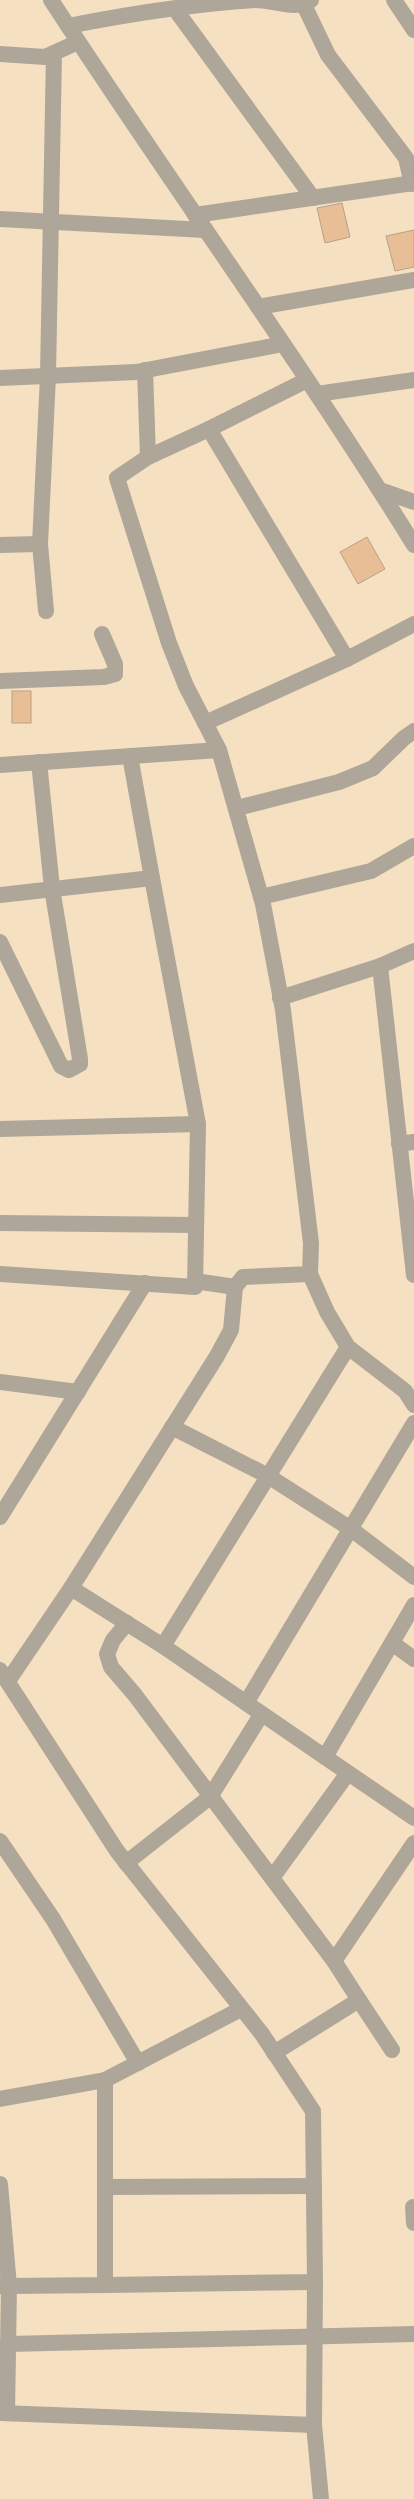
<svg xmlns="http://www.w3.org/2000/svg" width="414" height="2499" font-family="'Source Sans 3',sans-serif">
	<style>
		.building { fill: #e7be95; stroke: #b9a087 }
		.lines { fill: none; stroke-linecap: round; stroke-linejoin: round }
		.street { stroke: #aea699; stroke-width: 16 }
	</style>
	<rect width="100%" height="100%" fill="#f5e0c1"/>
	<g class="building">
		<polygon points="342,203 350,237 325,243 317,208"/>
		<polygon points="414,230 414,267 395,271 386,236"/>
		<polygon points="367,537 385,569 358,584 340,552"/>
		<rect x="12" y="691" width="19" height="32"/>
	</g>
	<g class="lines">
		<g class="street">
			<path d="M51,0C170,183 299,359 414,545"/>
			<polyline points="394,0 414,30"/>
			<polyline points="304,5 328,55 406,158 412,184"/>
			<polyline points="175,9 313,198"/>
			<path d="M68,26C129,14 193,4 255,0C274,0 296,11 311,0"/>
			<polyline points="0,54 45,57 78,42"/>
			<polyline points="195,215 414,183"/>
			<polyline points="0,219 205,230"/>
			<polyline points="258,307 414,280"/>
			<polyline points="145,370 148,457 117,478 169,643 186,686 219,750 263,904 283,1010 311,1243 310,1274 243,1277 235,1287"/>
			<polyline points="0,378 136,372 283,344"/>
			<polyline points="307,380 209,429 347,659 414,624"/>
			<polyline points="317,394 414,380"/>
			<polyline points="148,457 209,429"/>
			<polyline points="380,490 414,502"/>
			<polyline points="0,545 40,544"/>
			<polyline points="46,611 40,544 48,376 54,53"/>
			<polyline points="0,681 104,677 115,674 115,664 102,634"/>
			<polyline points="205,723 347,659"/>
			<polyline points="0,765 219,750"/>
			<polyline points="237,808 339,782 373,768 404,738 414,731"/>
			<polyline points="0,895 152,878 130,756"/>
			<polyline points="261,897 371,871 414,846"/>
			<polyline points="0,942 61,1066 69,1070 80,1064 80,1059 52,888 39,762"/>
			<polyline points="380,966 414,1275"/>
			<polyline points="280,998 380,966 414,951"/>
			<polyline points="0,1129 198,1124"/>
			<polyline points="399,1144 414,1142"/>
			<polyline points="0,1223 196,1225"/>
			<polyline points="0,1274 195,1287 198,1124 152,878"/>
			<polyline points="348,1347 405,1391 414,1405"/>
			<polyline points="0,1382 78,1392"/>
			<polyline points="172,1427 268,1476 351,1529 414,1577"/>
			<polyline points="0,1517 145,1283"/>
			<polyline points="71,1588 163,1646 414,1818"/>
			<polyline points="127,1623 113,1640 107,1654 111,1667 135,1695 334,1961 359,2000 274,2053"/>
			<polyline points="392,1643 414,1659"/>
			<polyline points="163,1646 348,1347 327,1312 310,1274"/>
			<polyline points="0,1670 117,1851 262,2034 313,2111 315,2282 105,2285"/>
			<polyline points="8,1681 71,1588 217,1356 231,1330 235,1287 195,1281"/>
			<polyline points="246,1703 414,1423"/>
			<polyline points="325,1757 414,1605"/>
			<polyline points="0,1841 53,1919 138,2063"/>
			<polyline points="126,1863 210,1797 261,1715"/>
			<polyline points="272,1878 348,1773"/>
			<polyline points="334,1961 414,1843"/>
			<polyline points="359,2000 392,2050"/>
			<polyline points="0,2099 105,2080 241,2009"/>
			<polyline points="0,2184 9,2286 0,2286"/>
			<polyline points="105,2187 314,2186"/>
			<polyline points="413,2207 414,2223"/>
			<polyline points="315,2282 314,2425 321,2499"/>
			<polyline points="8,2344 414,2334"/>
			<polyline points="0,2413 314,2425"/>
			<polyline points="7,2413 9,2286 105,2285 105,2080"/>
		</g>
	</g>
</svg>
